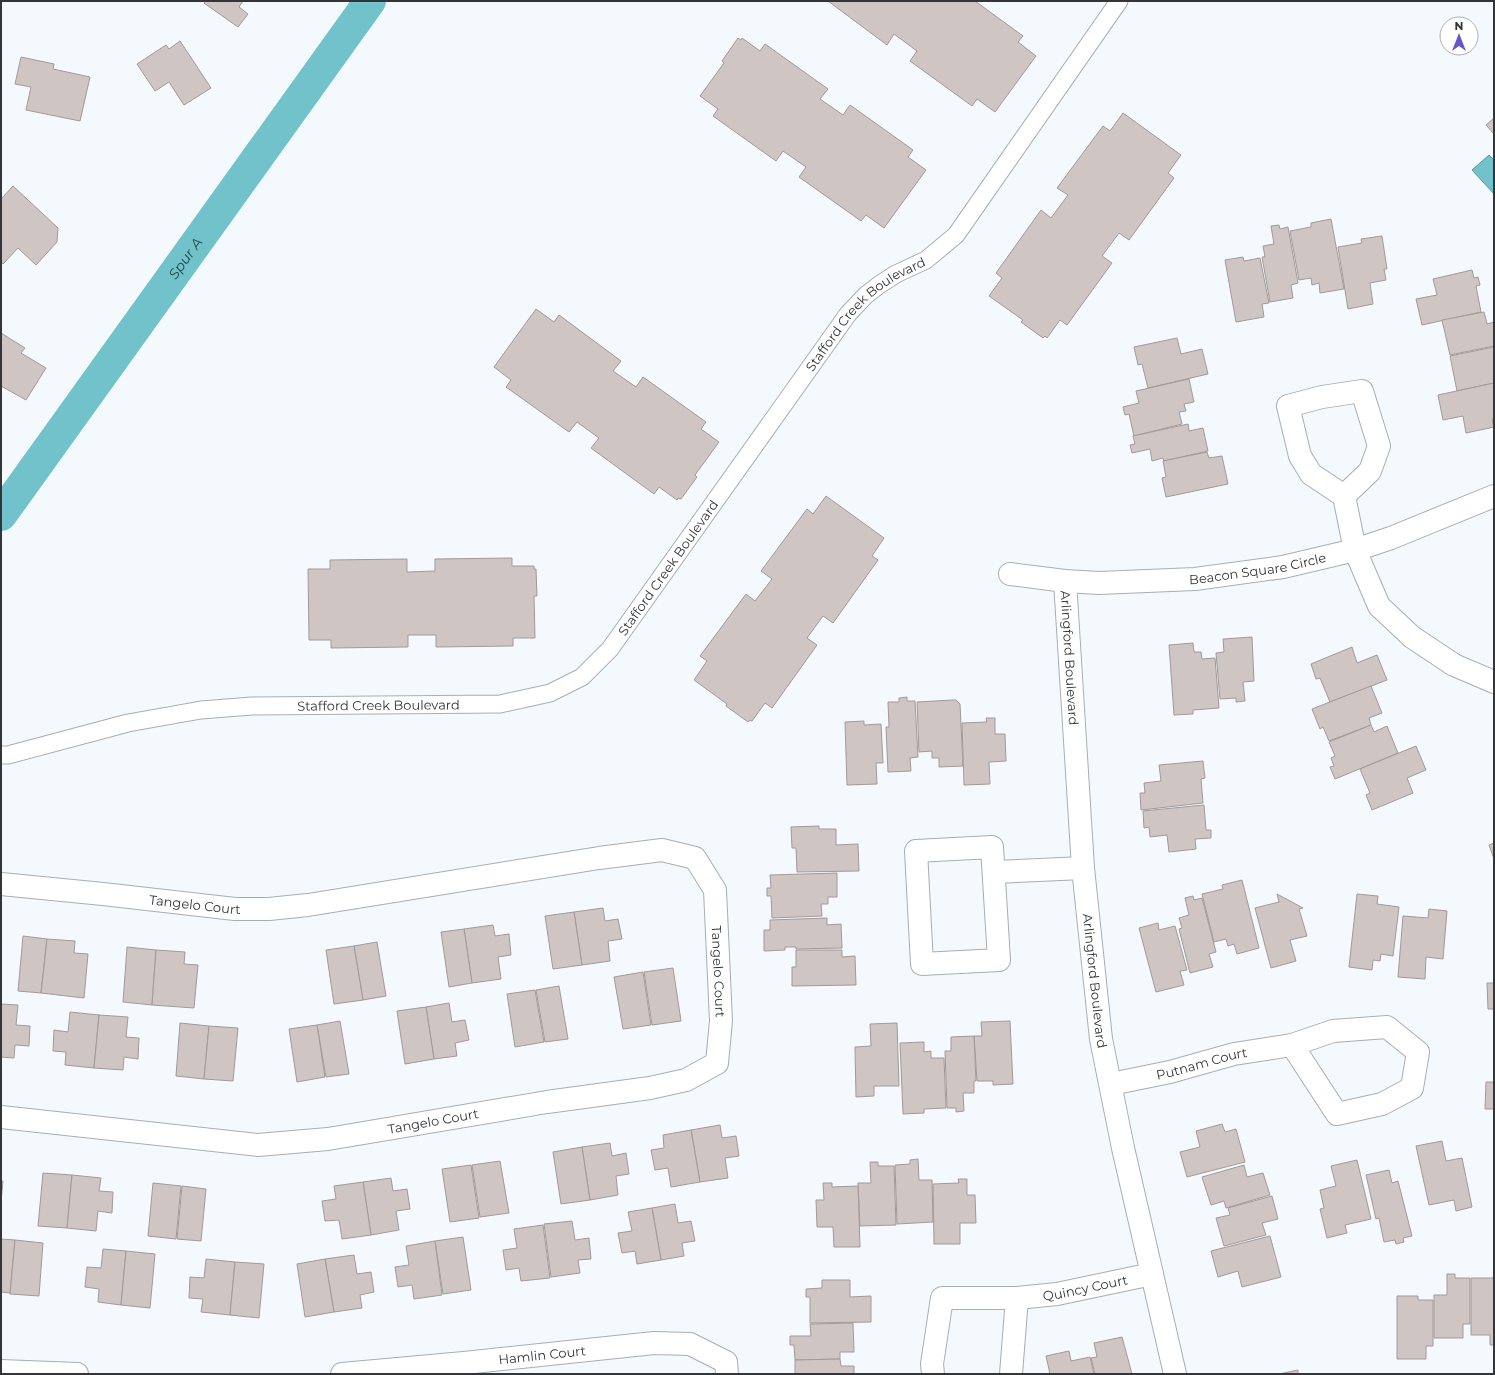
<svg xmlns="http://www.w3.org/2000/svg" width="1495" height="1375" font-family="Montserrat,sans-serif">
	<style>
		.water { fill: #71c2cb; stroke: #5e989f }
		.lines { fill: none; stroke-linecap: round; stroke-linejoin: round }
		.canal { stroke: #71c2cb; stroke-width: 32 }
		.building { fill: #cfc6c4; stroke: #a29998 }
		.service-casing { stroke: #a7aeb3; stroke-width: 19 }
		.minor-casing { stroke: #a7aeb3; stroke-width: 24 }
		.service { stroke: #fff; stroke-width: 17 }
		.minor { stroke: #fff; stroke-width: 22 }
		.labels { text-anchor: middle; stroke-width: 3; stroke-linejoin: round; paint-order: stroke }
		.street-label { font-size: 13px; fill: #333538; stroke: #fff }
		.water-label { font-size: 14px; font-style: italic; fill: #21474b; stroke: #fff }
	</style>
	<rect width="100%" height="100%" fill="#f4f9fe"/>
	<polygon class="water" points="1489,155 1494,160 1494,194 1472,170"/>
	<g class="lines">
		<path class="canal" id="s1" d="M1,515L370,1"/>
	</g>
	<g class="building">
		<polygon points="206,1 243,1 239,7 248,14 238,27 204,3"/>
		<polygon points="828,1 975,1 1023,36 1018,42 1036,56 995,112 977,99 972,106 910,61 917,51 894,34 887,45"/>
		<polygon points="738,38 741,40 742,38 760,51 765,44 828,89 820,99 843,115 850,105 913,150 908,157 926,170 884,228 866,215 861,221 799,177 806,167 783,151 776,161 713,116 718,109 700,96 724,63 722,61"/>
		<polygon points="180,41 211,88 184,105 169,82 155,91 137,64 166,45 169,49"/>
		<polygon points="21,57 54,64 53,69 90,77 80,121 26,110 31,87 15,84"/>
		<polygon points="1123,113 1181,155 1168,173 1174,178 1129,240 1119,233 1102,256 1112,263 1067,325 1060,320 1047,338 1045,336 1043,338 1021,322 1023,320 989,296 1002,278 996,273 1041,210 1051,218 1068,195 1057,188 1103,126 1110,131"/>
		<polygon points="1494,118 1494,134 1486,125"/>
		<polygon points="13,186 58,228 57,242 36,265 18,248 3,264 1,261 1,199"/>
		<polygon points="1331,219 1344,289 1320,293 1319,283 1312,285 1311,278 1299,280 1290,231 1311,227 1311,223"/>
		<polygon points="1279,225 1280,229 1288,227 1298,283 1291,285 1293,298 1270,302 1262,257 1265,257 1263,246 1274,244 1271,226"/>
		<polygon points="1382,236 1387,269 1384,269 1386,280 1370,283 1373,304 1348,309 1338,247 1362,243 1361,239"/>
		<polygon points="1243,257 1244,261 1260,258 1269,303 1262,304 1264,317 1236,322 1225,260"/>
		<polygon points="1472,270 1474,278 1478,277 1480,285 1476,286 1481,312 1422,325 1416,299 1437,295 1433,279"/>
		<polygon points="536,309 554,322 559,315 621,361 613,371 636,387 643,377 706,422 701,429 719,442 695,475 697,477 681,499 678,498 677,500 659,487 654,494 591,448 599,438 577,422 569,432 506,387 511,380 494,367"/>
		<polygon points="1484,312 1487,324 1494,322 1494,346 1450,355 1442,320"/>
		<polygon points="1,333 25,348 21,353 46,368 26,400 1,386"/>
		<polygon points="1177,338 1181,354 1202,349 1208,374 1148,388 1142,364 1138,365 1134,347"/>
		<polygon points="1494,347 1494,383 1457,391 1450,356"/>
		<polygon points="1189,379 1194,402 1184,404 1186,411 1179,412 1182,424 1134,436 1129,414 1125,415 1123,407 1139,403 1136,391"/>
		<polygon points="1494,383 1494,418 1492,419 1494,427 1466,433 1463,416 1443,420 1438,395"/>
		<polygon points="1188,424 1189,431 1203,428 1208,451 1164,461 1163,458 1152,461 1150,449 1132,453 1130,445 1135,444 1133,436"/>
		<polygon points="1207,452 1209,458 1222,456 1228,484 1166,497 1162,478 1166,477 1163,461"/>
		<polygon points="826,496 884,538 872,556 878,560 833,623 823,616 807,638 817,645 772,708 765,703 752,721 750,720 748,722 726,706 727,704 694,680 707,661 700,656 746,594 755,601 772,579 761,571 807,509 813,514"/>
		<polygon points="512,558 512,566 534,566 534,569 536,569 537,596 534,596 535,638 513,638 513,646 436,647 436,635 408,635 408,647 331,648 331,640 309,640 308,569 330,569 330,560 407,559 407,572 435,571 435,559"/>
		<polygon points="1252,637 1254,681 1243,682 1245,701 1236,702 1236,698 1220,699 1216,653 1224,652 1223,639"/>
		<polygon points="1193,643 1194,652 1201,652 1202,659 1215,658 1219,708 1193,710 1193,714 1174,715 1169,645"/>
		<polygon points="1352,647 1357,663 1377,655 1387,680 1330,702 1320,678 1316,679 1311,664"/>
		<polygon points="1371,686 1382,713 1369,718 1371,725 1329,741 1323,727 1320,729 1312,709"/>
		<polygon points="907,697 907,701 915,701 918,757 910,758 911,771 888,772 886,727 889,727 888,702 899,702 899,698"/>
		<polygon points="953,700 956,700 960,704 963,766 939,767 939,758 932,758 932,751 919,752 917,702"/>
		<polygon points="986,718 995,718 995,734 1005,734 1006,761 989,762 990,784 964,785 962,723 987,722"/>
		<polygon points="864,721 864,725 881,724 883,763 876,763 877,784 847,785 845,722"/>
		<polygon points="1371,725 1374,732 1387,726 1398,753 1335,779 1330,767 1334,766 1331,758 1335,756 1329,742"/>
		<polygon points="1416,746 1426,770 1407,778 1413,793 1372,810 1366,795 1370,793 1360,769"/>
		<polygon points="1203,761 1205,778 1201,779 1203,803 1141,810 1140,793 1145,793 1144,783 1161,781 1159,765"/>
		<polygon points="1204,805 1206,830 1211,830 1211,838 1195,839 1196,849 1169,852 1167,835 1150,837 1149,827 1144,828 1143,811"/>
		<polygon points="819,826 819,829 836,829 836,845 858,844 859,871 797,872 796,848 792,848 791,827"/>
		<polygon points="1494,843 1494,859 1489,845"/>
		<polygon points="837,873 837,897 828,897 828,904 821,904 822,916 772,918 771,896 767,896 767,888 771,888 770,875"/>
		<polygon points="1242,880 1259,948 1237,954 1234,944 1228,946 1226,939 1214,942 1202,894 1223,889 1222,885"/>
		<polygon points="1277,894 1303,908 1299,909 1307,936 1290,940 1296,961 1271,968 1255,908 1279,902"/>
		<polygon points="1357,894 1378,896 1377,904 1399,907 1393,956 1381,954 1380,961 1373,960 1372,970 1349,967"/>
		<polygon points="1193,896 1194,900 1202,898 1216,952 1209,954 1213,967 1190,973 1179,929 1182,928 1179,918 1189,915 1185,898"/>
		<polygon points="603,908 605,921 618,919 622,939 608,941 610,961 582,965 574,912"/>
		<polygon points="1429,909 1447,911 1443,959 1426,957 1425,979 1398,977 1403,916 1428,918"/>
		<polygon points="574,912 582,965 553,969 545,916"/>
		<polygon points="827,918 827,925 841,924 842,948 796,949 796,947 785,947 785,950 764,951 764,930 770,930 770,920"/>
		<polygon points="1158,923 1159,930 1175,926 1187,970 1180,971 1184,985 1156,992 1139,928"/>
		<polygon points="493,925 495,936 509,934 511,955 498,957 501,979 472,983 464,929"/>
		<polygon points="464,929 472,983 449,987 441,932"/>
		<polygon points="23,936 47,939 41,993 18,991"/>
		<polygon points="47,939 75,941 74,953 88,954 84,998 41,993"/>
		<polygon points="377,942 386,996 363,1000 354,946"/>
		<polygon points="354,946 363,1000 334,1004 326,950"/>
		<polygon points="127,947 156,950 152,1005 123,1002"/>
		<polygon points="156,950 185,952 184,964 198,965 194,1008 152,1005"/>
		<polygon points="796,950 842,950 842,957 855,956 856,985 792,986 792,967 796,967"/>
		<polygon points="673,968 681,1021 652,1025 644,972"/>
		<polygon points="643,972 651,1025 623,1029 614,977"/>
		<polygon points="1487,983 1494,983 1494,1009 1488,1009"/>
		<polygon points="559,986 568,1039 545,1042 536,990"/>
		<polygon points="535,990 544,1042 515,1047 507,994"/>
		<polygon points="449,1003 452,1022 465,1020 469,1040 455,1043 457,1056 434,1059 426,1007"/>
		<polygon points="1,1004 18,1005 16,1025 30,1026 29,1046 15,1045 14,1058 1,1057"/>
		<polygon points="426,1007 434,1059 405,1064 397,1011"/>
		<polygon points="70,1012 99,1015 94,1068 65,1065 66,1052 53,1051 54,1030 68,1032"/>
		<polygon points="99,1015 128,1017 126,1037 139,1038 138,1059 124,1057 123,1070 94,1068"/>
		<polygon points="340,1021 349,1074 326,1077 317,1025"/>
		<polygon points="1010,1021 1013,1084 993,1085 993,1081 977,1081 974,1036 982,1036 981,1022"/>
		<polygon points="180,1023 209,1026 204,1079 176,1076"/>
		<polygon points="897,1023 899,1086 874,1086 874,1096 856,1097 855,1047 871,1046 870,1024"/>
		<polygon points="317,1025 325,1077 297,1082 289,1029"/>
		<polygon points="209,1026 238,1028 233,1081 204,1079"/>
		<polygon points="974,1036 976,1081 974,1081 974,1093 963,1093 964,1111 956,1112 956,1108 947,1108 945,1051 951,1051 951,1037"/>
		<polygon points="924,1042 924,1052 931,1051 931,1058 944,1058 946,1108 924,1109 924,1113 903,1114 900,1043"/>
		<polygon points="1486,1082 1494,1082 1494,1109 1485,1109"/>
		<polygon points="1222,1124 1225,1132 1236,1129 1245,1162 1187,1177 1180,1152 1200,1147 1196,1131"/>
		<polygon points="720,1125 722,1138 736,1136 739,1156 725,1158 728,1178 700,1182 691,1130"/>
		<polygon points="691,1130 700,1182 671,1187 668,1168 655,1170 651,1150 664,1148 663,1135"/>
		<polygon points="1442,1141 1446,1161 1462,1158 1472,1207 1456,1211 1454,1200 1429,1205 1416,1146"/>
		<polygon points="610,1143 612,1156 626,1153 629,1174 616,1176 618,1195 590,1200 582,1147"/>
		<polygon points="582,1147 590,1200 561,1204 553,1152"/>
		<polygon points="918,1159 919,1180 932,1180 933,1222 897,1224 895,1165 910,1164 910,1160"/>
		<polygon points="1357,1160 1371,1219 1345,1225 1347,1233 1327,1238 1320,1209 1324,1208 1320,1190 1336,1186 1331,1166"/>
		<polygon points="500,1161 509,1213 480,1217 472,1165"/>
		<polygon points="870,1162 878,1162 878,1166 894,1166 896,1225 860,1226 858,1183 871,1183"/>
		<polygon points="471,1165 479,1218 450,1222 442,1169"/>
		<polygon points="1244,1165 1247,1177 1263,1173 1270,1195 1226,1208 1224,1201 1211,1205 1202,1177"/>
		<polygon points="1389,1170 1392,1183 1398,1181 1412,1236 1403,1238 1404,1242 1396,1244 1395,1240 1384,1242 1379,1218 1376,1219 1366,1175"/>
		<polygon points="43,1173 72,1175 67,1228 38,1226"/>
		<polygon points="72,1175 101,1178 99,1191 113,1192 112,1213 98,1211 96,1231 67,1228"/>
		<polygon points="391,1178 393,1191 407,1189 410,1209 396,1211 399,1230 371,1235 363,1182"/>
		<polygon points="958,1179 967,1179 967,1195 975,1195 976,1223 960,1223 960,1244 934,1244 933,1184 959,1183"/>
		<polygon points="1,1181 3,1181 1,1202"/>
		<polygon points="363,1182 371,1235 342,1239 339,1220 325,1221 322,1201 336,1199 334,1186"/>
		<polygon points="153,1183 181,1186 176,1239 148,1236"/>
		<polygon points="823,1183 832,1183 832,1187 858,1186 860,1247 834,1247 833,1227 817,1227 816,1200 824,1200"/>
		<polygon points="182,1186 206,1189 201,1241 177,1239"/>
		<polygon points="1272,1196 1278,1219 1262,1223 1266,1235 1224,1246 1216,1218 1230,1215 1228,1208"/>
		<polygon points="675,1204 678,1223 691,1221 695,1241 682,1243 684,1256 661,1260 652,1208"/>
		<polygon points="652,1208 661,1260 637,1264 635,1251 622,1253 618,1233 632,1231 628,1212"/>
		<polygon points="572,1221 575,1240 589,1238 591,1259 578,1260 580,1273 551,1277 544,1224"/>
		<polygon points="543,1225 550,1278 521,1281 519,1268 506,1270 503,1250 517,1248 514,1229"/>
		<polygon points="1270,1236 1281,1277 1242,1287 1238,1271 1218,1277 1211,1251"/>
		<polygon points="463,1237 471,1290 443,1294 435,1241"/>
		<polygon points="1,1239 15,1240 10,1293 1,1292"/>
		<polygon points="15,1240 43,1243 39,1296 10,1294"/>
		<polygon points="435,1241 442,1295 414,1299 412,1285 398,1287 395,1267 409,1265 406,1246"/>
		<polygon points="103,1249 126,1251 121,1305 98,1302 99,1289 85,1287 87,1267 101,1268"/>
		<polygon points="126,1251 155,1254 150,1308 121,1305"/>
		<polygon points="354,1255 357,1274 371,1272 374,1292 360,1295 362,1308 334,1312 325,1259"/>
		<polygon points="206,1259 235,1262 230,1315 201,1312 203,1299 189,1298 190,1277 204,1278"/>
		<polygon points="325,1259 334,1312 305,1317 297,1264"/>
		<polygon points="235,1262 264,1264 259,1318 230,1315"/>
		<polygon points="1447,1274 1455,1274 1455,1278 1470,1278 1470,1324 1463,1324 1463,1338 1434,1338 1434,1295 1447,1295"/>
		<polygon points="1494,1274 1494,1345 1490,1345 1490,1335 1471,1335 1471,1278 1493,1278"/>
		<polygon points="822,1280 850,1280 850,1297 871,1296 871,1322 810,1323 810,1297 806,1297 806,1289 822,1288"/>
		<polygon points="1397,1296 1418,1296 1418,1300 1433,1300 1433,1346 1426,1346 1426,1359 1397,1359"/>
		<polygon points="853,1323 854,1352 840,1352 840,1359 795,1360 794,1345 790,1345 790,1336 811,1336 810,1324"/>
		<polygon points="1122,1337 1132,1374 1095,1374 1091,1358 1097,1357 1094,1343"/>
		<polygon points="1069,1351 1071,1361 1090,1357 1094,1374 1050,1374 1046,1356"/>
		<polygon points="840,1359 841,1366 854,1366 854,1374 795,1374 795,1360"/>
		<polygon points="1298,1370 1298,1374 1279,1374"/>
	</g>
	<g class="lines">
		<defs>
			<g id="service">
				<path id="s2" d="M1,755H8L128,723L201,710L252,706L500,704L550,693L582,677L610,649L848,314L866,295L879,285L896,274L926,260L956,235L1119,1"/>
			</g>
			<g id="minor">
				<polygon points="1362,391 1379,446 1370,471 1344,496 1311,474 1300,456 1288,406 1322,397"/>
				<polyline points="1344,496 1355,550 1379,606 1412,637 1454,665 1494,682"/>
				<path id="s3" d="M1010,574L1065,581L1099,583L1195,579L1283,567L1355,550L1391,538L1494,496"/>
				<path id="s4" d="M1065,581L1083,868L1101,1039L1123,1148L1175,1374"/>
				<polygon points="992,847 999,960 922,964 916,851"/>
				<polyline points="994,872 1083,868"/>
				<path id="s5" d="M1,884L103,894L235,909H269L308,905L599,858L662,850L695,858L715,890L721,1021L717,1063L686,1080L650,1088L547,1102L328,1139L258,1145L1,1117"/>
				<polygon points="1387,1027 1418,1052 1412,1088 1382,1104 1337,1114 1292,1045 1333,1031"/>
				<path id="s6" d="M1111,1084L1170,1072L1234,1054L1292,1045"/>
				<path id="s7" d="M1017,1298L1057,1294L1152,1274"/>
				<polyline points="1,1371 77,1374"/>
				<path id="s8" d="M342,1374L464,1363L654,1343L690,1344L726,1362L727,1374"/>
				<polyline points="933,1374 932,1364 942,1298 1017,1298 1011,1374"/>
			</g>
		</defs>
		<use href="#service" class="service-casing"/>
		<use href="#minor" class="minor-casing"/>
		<use href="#service" class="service"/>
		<use href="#minor" class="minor"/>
	</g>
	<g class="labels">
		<g class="street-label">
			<text dy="5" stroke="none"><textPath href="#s2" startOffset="1055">Stafford Creek Boulevard</textPath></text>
			<text dy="5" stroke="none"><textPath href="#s2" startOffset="731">Stafford Creek Boulevard</textPath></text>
			<text dy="5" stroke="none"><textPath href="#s3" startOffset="249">Beacon Square Circle</textPath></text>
			<text dy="5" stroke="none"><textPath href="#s4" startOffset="77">Arlingford Boulevard</textPath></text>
			<text dy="5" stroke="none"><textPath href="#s2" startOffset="383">Stafford Creek Boulevard</textPath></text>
			<text dy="5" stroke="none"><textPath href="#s5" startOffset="195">Tangelo Court</textPath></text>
			<text dy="5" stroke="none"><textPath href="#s5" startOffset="820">Tangelo Court</textPath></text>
			<text dy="5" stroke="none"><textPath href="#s4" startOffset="401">Arlingford Boulevard</textPath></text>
			<text dy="5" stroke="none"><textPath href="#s6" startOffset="93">Putnam Court</textPath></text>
			<text transform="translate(433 1121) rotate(-10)" y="5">Tangelo Court</text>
			<text dy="5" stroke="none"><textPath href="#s7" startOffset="69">Quincy Court</textPath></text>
			<text dy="5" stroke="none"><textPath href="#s8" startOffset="201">Hamlin Court</textPath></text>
		</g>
		<g class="water-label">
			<text dy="5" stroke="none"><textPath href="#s1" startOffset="316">Spur A</textPath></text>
		</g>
	</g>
	<rect width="1495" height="1375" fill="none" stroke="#333538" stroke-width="4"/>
	<g transform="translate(1459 36)"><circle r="19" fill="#ffffff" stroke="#adaeaf"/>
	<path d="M0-3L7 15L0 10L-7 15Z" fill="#6854ce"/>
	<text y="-6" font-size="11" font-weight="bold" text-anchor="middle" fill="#333538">N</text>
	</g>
</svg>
